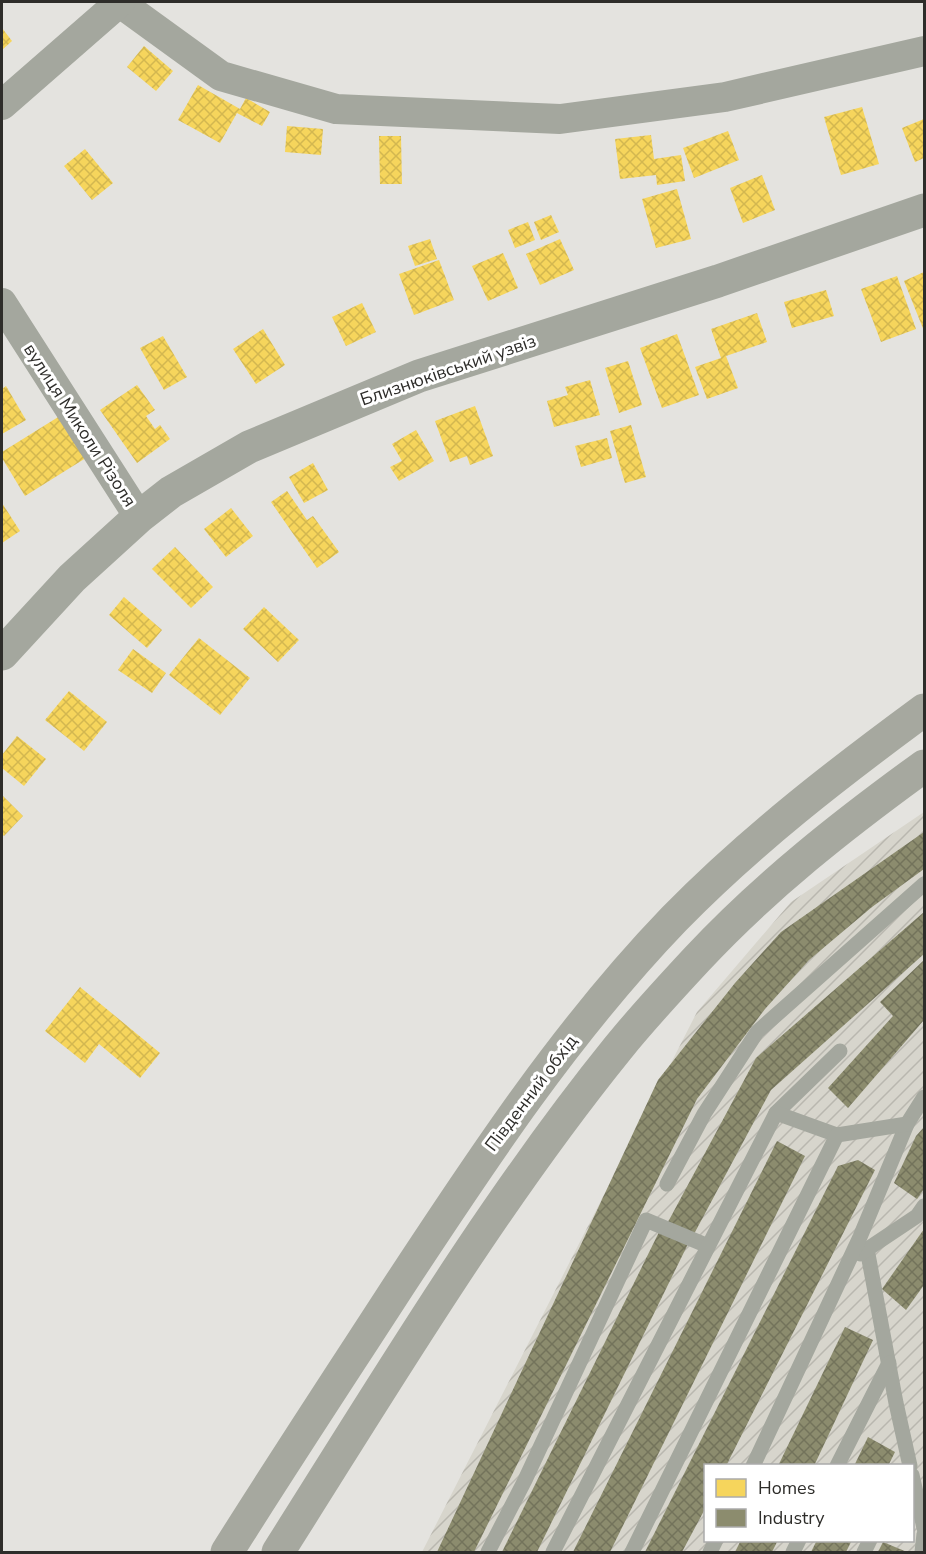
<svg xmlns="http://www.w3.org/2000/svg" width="926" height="1554" font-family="'Nunito Sans',sans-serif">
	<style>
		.industrial { fill: url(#industrial-furrows); fill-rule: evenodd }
		.homes { fill: url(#homes-cross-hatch) }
		.industry { fill: url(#industry-cross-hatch) }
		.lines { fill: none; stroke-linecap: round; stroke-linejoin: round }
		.service { stroke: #a4a79e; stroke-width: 15 }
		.minor { stroke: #a4a79e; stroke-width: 30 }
		.tertiary { stroke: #a4a79e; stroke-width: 33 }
		.primary { stroke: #a6a89f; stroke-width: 33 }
		.labels { text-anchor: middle; stroke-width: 6; stroke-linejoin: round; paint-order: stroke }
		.street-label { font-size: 18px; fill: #2e2d2a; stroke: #fff }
	</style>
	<defs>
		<pattern id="industrial-furrows" width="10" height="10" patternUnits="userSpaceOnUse" patternTransform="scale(1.5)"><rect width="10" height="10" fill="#d7d5cc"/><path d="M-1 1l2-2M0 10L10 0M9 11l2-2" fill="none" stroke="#b9b7af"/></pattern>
		<pattern id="homes-cross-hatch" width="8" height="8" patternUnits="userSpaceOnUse" patternTransform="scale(1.5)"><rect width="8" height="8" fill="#f6d55c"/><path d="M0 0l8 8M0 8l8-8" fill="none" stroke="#d3b750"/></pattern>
		<pattern id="industry-cross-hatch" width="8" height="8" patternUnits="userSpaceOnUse" patternTransform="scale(1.5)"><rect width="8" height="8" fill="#8c8c6e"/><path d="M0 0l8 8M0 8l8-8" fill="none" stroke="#73735b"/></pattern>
	</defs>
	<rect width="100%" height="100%" fill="#e4e3df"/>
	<path class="industrial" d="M924,812V1552H422L697,1012L791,902ZM706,1466H912V1540H706Z"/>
	<g class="homes">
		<polygon points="2,28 12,41 2,50"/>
		<polygon points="144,46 173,71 156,91 127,67"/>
		<polygon points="198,85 240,109 246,98 270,112 262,126 237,113 220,143 178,120"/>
		<polygon points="862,107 879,164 841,175 824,117"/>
		<polygon points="924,119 924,158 915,162 902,128"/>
		<polygon points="287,126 323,129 321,155 285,152"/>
		<polygon points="728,131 739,160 694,178 683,148"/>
		<polygon points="651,135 654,159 681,155 685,181 657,185 656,175 620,179 615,139"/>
		<polygon points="379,136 401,136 402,184 380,184"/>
		<polygon points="85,149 113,183 92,200 64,166"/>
		<polygon points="762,175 775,210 743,223 730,188"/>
		<polygon points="677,189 691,239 656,248 642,199"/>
		<polygon points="551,215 559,232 541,240 534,222"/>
		<polygon points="528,222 535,240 515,248 508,230"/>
		<polygon points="430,239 437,259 415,266 408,246"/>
		<polygon points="560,239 574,270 540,285 526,254"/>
		<polygon points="503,253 518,288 488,301 472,266"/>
		<polygon points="439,260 454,300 414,315 399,274"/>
		<polygon points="924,272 924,331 904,281"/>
		<polygon points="897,276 916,329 881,342 861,289"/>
		<polygon points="826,290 834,316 792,328 784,302"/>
		<polygon points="362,303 376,332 346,346 332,317"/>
		<polygon points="757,313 767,342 726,356 738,388 707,399 695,367 721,358 711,329"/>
		<polygon points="263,329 285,365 256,384 233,349"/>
		<polygon points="677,334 699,395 662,408 640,348"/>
		<polygon points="163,336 187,377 164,390 140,348"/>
		<polygon points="628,361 642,405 619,413 605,368"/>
		<polygon points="590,380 600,415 554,427 547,401 568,395 565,387"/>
		<polygon points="137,385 155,410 146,416 155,429 160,425 170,439 137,463 100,410"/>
		<polygon points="6,386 26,420 2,434 2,389"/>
		<polygon points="475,406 493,456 470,465 467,456 450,462 435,421"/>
		<polygon points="63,414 89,456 25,496 2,458 2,452"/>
		<polygon points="631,425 646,477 625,483 610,431"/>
		<polygon points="416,430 434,461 399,481 390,467 402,461 392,444"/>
		<polygon points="607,438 612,458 581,467 575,446"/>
		<polygon points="313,463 328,490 304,503 289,477"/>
		<polygon points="287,491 307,520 313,516 339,552 317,568 271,502"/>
		<polygon points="2,503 20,531 2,543"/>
		<polygon points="231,508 253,536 226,557 204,529"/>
		<polygon points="175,547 213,587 191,608 152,569"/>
		<polygon points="124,597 162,630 147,648 109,615"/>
		<polygon points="264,607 299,640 278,662 243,629"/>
		<polygon points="199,638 250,678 220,715 169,675"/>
		<polygon points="133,649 166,673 152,693 118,670"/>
		<polygon points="69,691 107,722 84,751 45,720"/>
		<polygon points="17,736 46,759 24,786 2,768 2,755"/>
		<polygon points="2,795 23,816 4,836 2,834"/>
		<polygon points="80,987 160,1053 140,1078 99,1044 85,1063 45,1031"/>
	</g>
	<g class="industry">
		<polygon points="924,832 924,869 872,907 809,960 765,1009 697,1099 474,1552 437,1552 658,1080 735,983 781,932"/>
		<polygon points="924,912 924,954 771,1090 694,1234 668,1222 756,1058"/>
		<polygon points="924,960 924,1020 848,1108 828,1088 893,1016 880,1002"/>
		<polygon points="924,1127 924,1189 917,1199 894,1183 916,1136"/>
		<polygon points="777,1141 805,1156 610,1552 573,1552"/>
		<polygon points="858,1160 875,1170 726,1466 706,1466 706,1507 682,1552 645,1552 838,1166"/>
		<polygon points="924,1229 924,1285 906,1310 882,1289"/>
		<polygon points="660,1230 688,1244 537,1552 502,1552"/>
		<polygon points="845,1327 873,1340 814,1466 778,1466"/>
		<polygon points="868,1437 895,1452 888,1466 854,1466"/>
		<polygon points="741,1540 778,1540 772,1552 735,1552"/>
		<polygon points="817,1540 852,1540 846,1552 811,1552"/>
		<polygon points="883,1542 907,1552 878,1552"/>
	</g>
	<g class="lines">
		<g class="service">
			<polyline points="776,1113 840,1051"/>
			<polyline points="667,1184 704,1114 757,1032 924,884"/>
			<polyline points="867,1249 896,1403 910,1466"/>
			<polyline points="860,1254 917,1216 924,1206"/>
			<polyline points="753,1466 860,1237 907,1124 924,1097"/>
			<polyline points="837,1466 889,1363"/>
			<polyline points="912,1475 924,1528"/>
			<polyline points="488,1552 525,1480 646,1220 708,1246"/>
			<polyline points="553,1552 776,1113 837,1135"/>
			<polyline points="632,1552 837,1135 907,1124"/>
			<polyline points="710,1552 716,1540"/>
			<polyline points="793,1552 799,1540"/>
			<polyline points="864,1552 870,1540"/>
			<polyline points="922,1552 924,1534"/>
		</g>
		<g class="minor">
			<polyline points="119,2 221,76 336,109 560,119 725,97 924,51"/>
			<polyline points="2,105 120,2"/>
			<polyline points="2,303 139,517"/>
		</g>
		<polyline class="tertiary" points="2,654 72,578 139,517 171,492 249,447 419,376 718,281 924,210"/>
		<g class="primary">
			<path d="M227,1552C283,1463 341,1375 398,1287C482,1159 567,1030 674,919C750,841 837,774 924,710"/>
			<path d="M278,1552C386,1382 491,1205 618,1048C643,1017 670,988 697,959C765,886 844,824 924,766"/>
		</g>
	</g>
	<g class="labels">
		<g class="street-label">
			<text transform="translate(448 370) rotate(-19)" y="6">Близнюківський узвіз</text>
			<text transform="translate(80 425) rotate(57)" y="6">вулиця Миколи Різоля</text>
			<text transform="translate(531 1093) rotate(-53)" y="6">Південний обхід</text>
		</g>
	</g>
	<rect width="926" height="1554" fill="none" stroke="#2e2d2a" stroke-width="6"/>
	<rect x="704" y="1464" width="210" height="78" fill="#ffffff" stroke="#ababaa" stroke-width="1.5"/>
	<rect x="716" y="1479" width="30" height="18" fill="#f6d55c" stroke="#ababaa" stroke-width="1.5"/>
	<text x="758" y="1494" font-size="18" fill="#2e2d2a">Homes</text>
	<rect x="716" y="1509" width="30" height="18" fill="#8c8c6e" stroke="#ababaa" stroke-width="1.5"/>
	<text x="758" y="1524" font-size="18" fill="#2e2d2a">Industry</text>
</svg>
